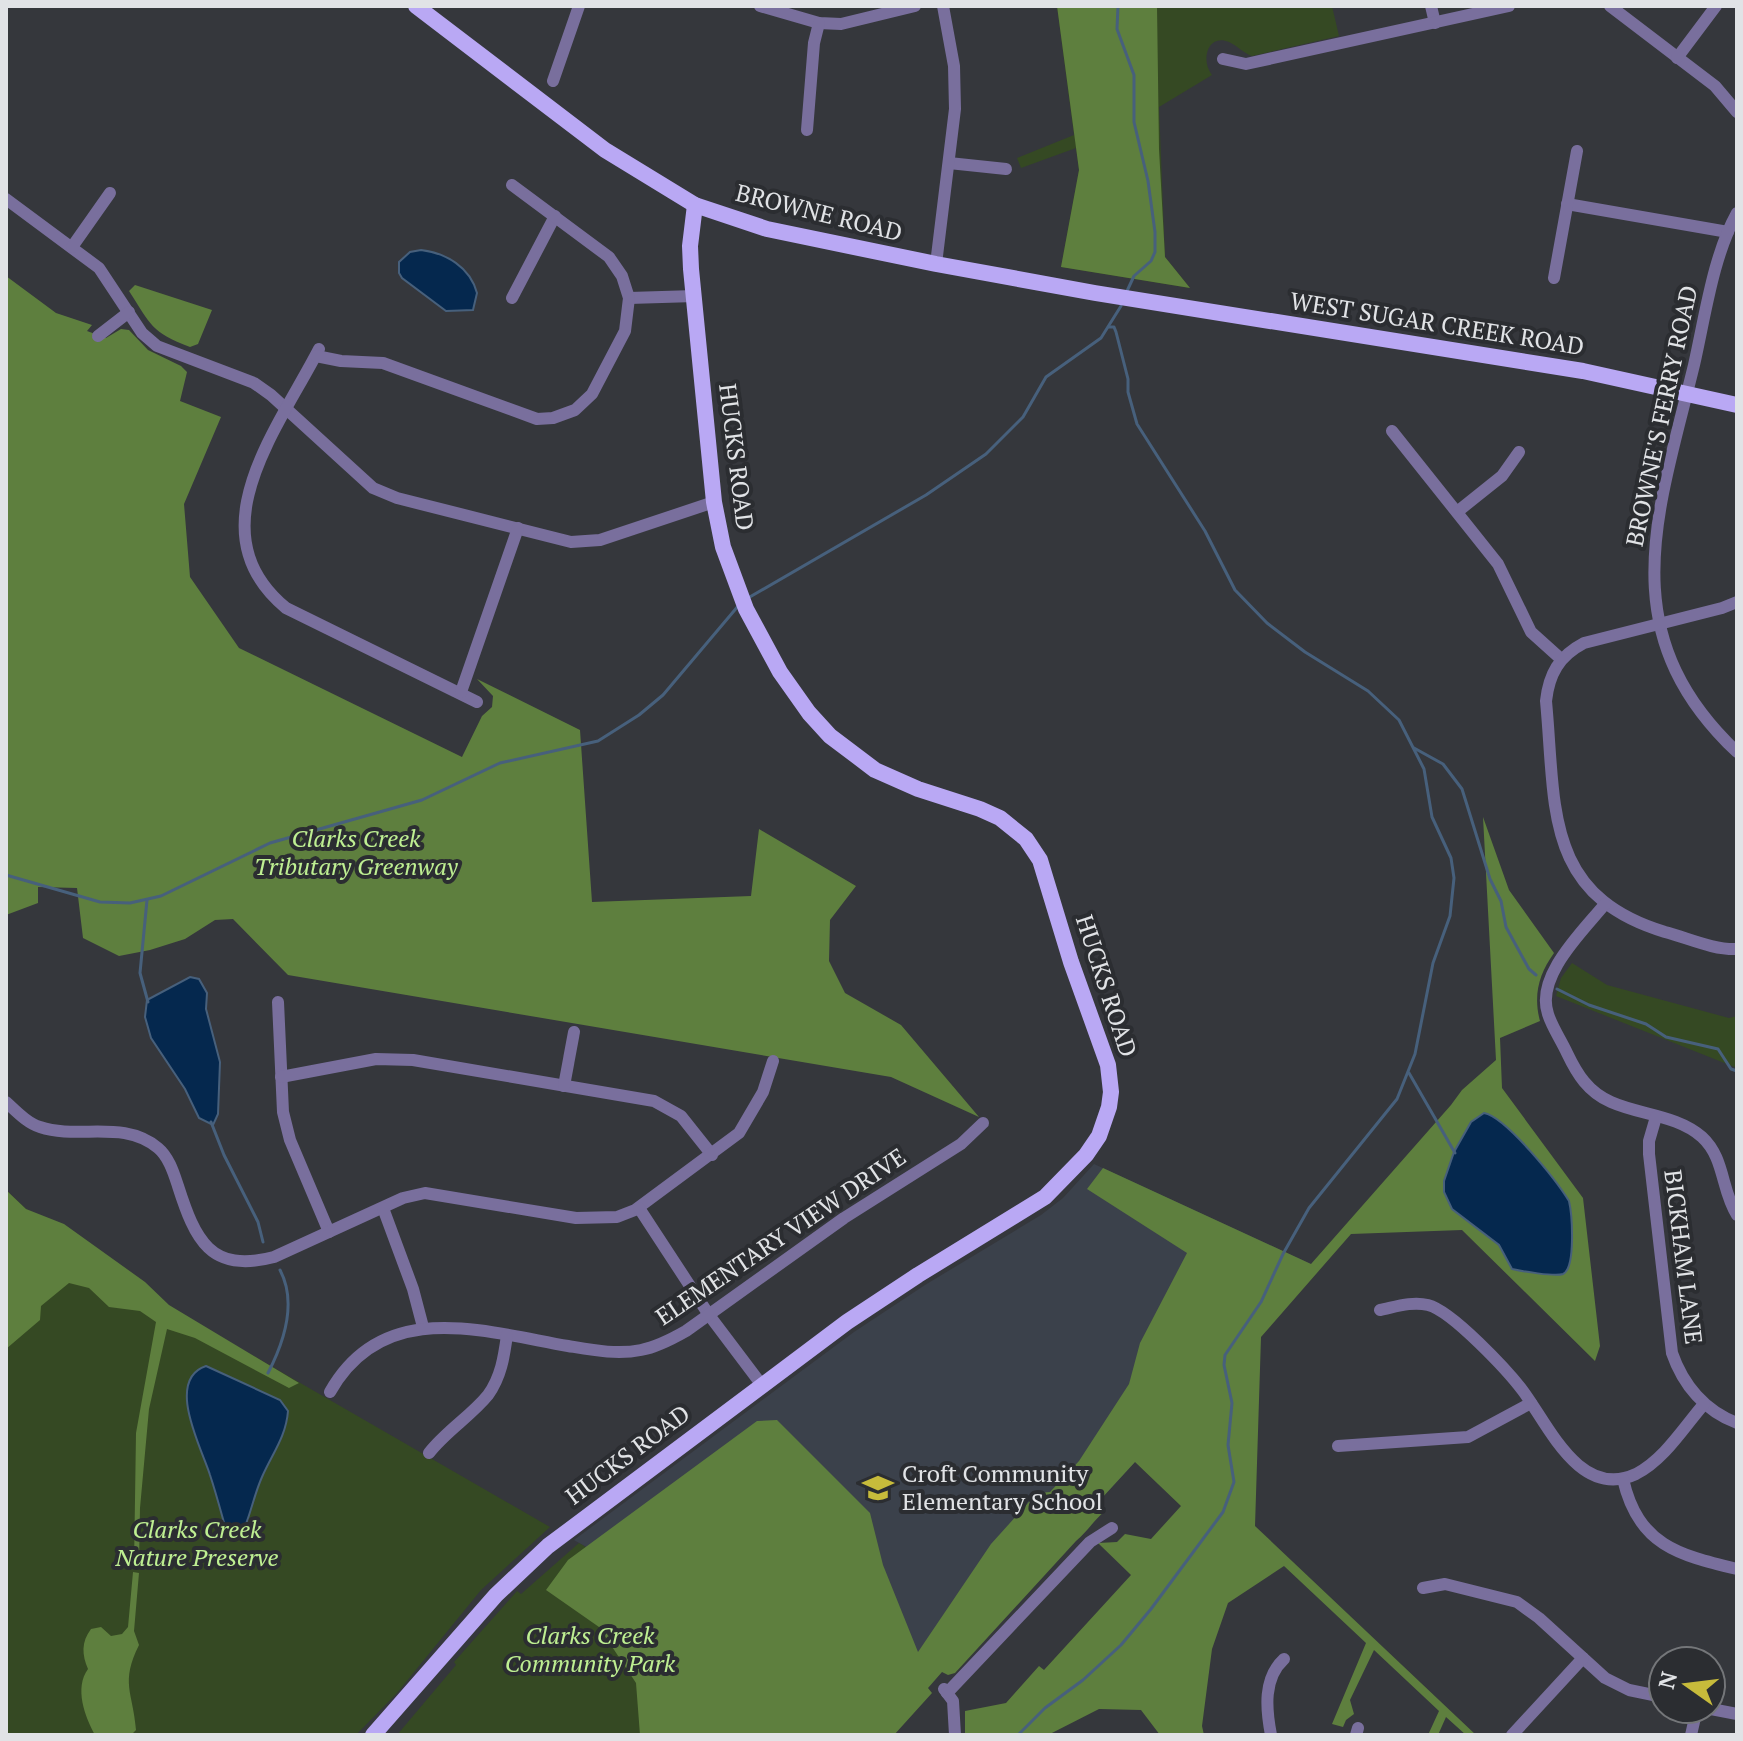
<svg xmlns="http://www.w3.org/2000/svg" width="1743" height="1741" font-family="'PT Serif',serif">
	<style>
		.built { fill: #3b414b }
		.green { fill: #354923 }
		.forest { fill: #5e7f3e }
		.water { fill: #05284e; stroke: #47607c; stroke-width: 2 }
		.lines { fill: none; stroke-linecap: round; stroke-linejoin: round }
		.stream { stroke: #47607c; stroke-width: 3 }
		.minor { stroke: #796f9d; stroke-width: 12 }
		.major { stroke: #b9a8f4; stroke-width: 16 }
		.labels { text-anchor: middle; stroke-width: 8; stroke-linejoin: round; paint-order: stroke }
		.street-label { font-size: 24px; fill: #e1e3e6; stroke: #2b2d31 }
		.park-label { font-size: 24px; font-style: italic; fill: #beef92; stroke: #2b2d31 }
		.poi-label { font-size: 24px; fill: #e1e3e6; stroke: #2b2d31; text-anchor: start }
	</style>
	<rect width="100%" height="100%" fill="#35373c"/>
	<polygon class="built" points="1094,1164 1311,1264 1159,1436 893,1725 574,1540 854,1332 925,1285 1041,1215 1063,1198"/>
	<g class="green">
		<path d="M1057,6H1332L1339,36L1252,56C1243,53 1238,46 1229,42C1208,33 1200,60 1212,75L1159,107L1165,257L1190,288L1061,267L1079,170L1076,148L1021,168L1017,158L1074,135Z"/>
		<polygon points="1572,963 1607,985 1729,1018 1737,1016 1737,1068 1556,996 1561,978"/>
		<polygon points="6,1190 68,1249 550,1527 481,1590 397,1693 356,1735 6,1735"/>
		<polygon points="579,1543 699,1613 884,1735 397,1735 456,1665 454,1662 517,1591 521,1594"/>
	</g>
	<g class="forest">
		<polygon points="1057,6 1157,6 1159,149 1165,257 1190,288 1061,267 1079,170"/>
		<polygon points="6,276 56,313 92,325 87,331 106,338 121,329 129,330 148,350 181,366 187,372 180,401 221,417 184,504 190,577 239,648 462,757 482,716 492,707 493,696 477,679 580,730 592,902 751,896 759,829 856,886 830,920 829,961 845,993 901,1025 979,1117 891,1077 288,975 233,919 215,920 185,939 150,950 119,956 83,938 77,888 38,887 38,903 6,915"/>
		<path d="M135,285L212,310L198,344L190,347C151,332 151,325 129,291Z"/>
		<path d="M1483,817L1509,890L1554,953C1539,974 1533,995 1540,1021L1500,1038L1502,1088L1583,1198L1600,1346L1595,1361L1462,1230L1351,1234L1261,1337L1255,1526L1476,1735H1466L1446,1717L1438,1735H1428L1439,1711L1374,1650L1350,1700L1354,1714L1346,1720L1343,1727L1332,1724L1366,1643L1284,1566L1228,1603L1212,1649L1202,1726L1204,1735H1160L1141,1710L1099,1709L1048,1735H965V1711L1006,1703L1039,1666L1044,1670L1131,1575L1098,1543L1117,1542L1125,1534L1151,1539L1181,1506L1135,1462L1101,1499L1105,1511C1094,1520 1087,1532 1076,1541L955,1673L948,1675L942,1672L928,1688L932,1693L894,1735H640L636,1683L599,1627L546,1590L568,1560L757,1421L777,1420L870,1513L883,1565L918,1652L991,1544L1037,1493L1050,1492L1079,1461L1129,1384L1140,1343L1187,1253L1087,1189L1103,1168L1311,1264L1451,1105L1462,1090L1496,1060Z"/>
		<polygon points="6,1190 26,1209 64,1224 145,1282 169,1305 299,1383 289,1388 195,1338 167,1329 149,1409 140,1508 139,1566 134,1566 136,1433 156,1322 140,1311 109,1307 89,1288 69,1283 41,1306 40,1320 6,1349"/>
		<path d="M133,1572L139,1573L134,1631L139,1645C120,1683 133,1692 136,1730L131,1735H95C85,1717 74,1688 88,1669C82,1655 81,1642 91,1629L101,1627L111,1636L122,1634L128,1627Z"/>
	</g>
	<g class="water">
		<path d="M421,250C446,253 470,267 477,293L473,310L446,311L402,278L399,273V262L410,252Z"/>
		<polygon points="190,977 199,979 207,993 206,1009 220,1062 218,1114 213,1125 199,1118 185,1089 151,1038 145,1017 147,1000"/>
		<path d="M1484,1113C1506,1117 1556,1180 1569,1201C1572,1214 1576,1268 1563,1274C1555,1277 1521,1271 1512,1269L1499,1245L1452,1209L1444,1192V1181L1454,1152L1471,1122Z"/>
		<path d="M206,1366L280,1400L288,1411C286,1437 272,1454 262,1477C253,1497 250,1519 240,1538L228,1537C222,1516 217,1496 210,1475C203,1451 164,1380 206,1366Z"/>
	</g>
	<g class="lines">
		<g class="stream">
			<polyline points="1118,6 1117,29 1134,75 1134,122 1148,181 1155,232 1155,252 1151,261 1134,276 1127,291"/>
			<polyline points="748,598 926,495 986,454 1023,417 1046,377 1101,338 1121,306"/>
			<polyline points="1414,748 1443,764 1462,789 1490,879 1501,901 1506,927 1529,969 1536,975"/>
			<polyline points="6,875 100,902 130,903 161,896 270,843 422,800 500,763 598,741 639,715 663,695 739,605"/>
			<polyline points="147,900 140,973 148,1002"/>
			<polyline points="1557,989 1589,1005 1646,1024 1666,1037 1718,1049 1731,1069 1737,1071"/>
			<polyline points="1409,1073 1455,1153"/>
			<polyline points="211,1122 224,1155 258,1222 263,1242"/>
			<path d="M268,1373C284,1342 297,1302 280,1270"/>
			<polyline points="1018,1735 1045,1708 1083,1680 1121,1645 1151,1609 1223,1512 1234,1482 1228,1445 1232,1403 1224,1365 1225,1355 1261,1302 1283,1254 1309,1208 1397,1099 1415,1054 1433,963 1450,916 1454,878 1451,858 1432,817 1424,769 1399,720 1368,691 1305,652 1267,623 1235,590 1205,531 1137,424 1128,392 1128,379 1116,332 1114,327 1109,327"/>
		</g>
		<g class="minor">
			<polyline points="760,6 819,23 841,24 915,6"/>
			<polyline points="1431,6 1435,23"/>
			<polyline points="1610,6 1715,86 1737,112"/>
			<polyline points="1677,58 1716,6"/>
			<polyline points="1223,59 1246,64 1509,6"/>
			<polyline points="553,81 579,6"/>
			<polyline points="807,130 814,43 819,23"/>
			<polyline points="949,163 1006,169"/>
			<polyline points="6,199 99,268 142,333 157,346 254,383 271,395 373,488 397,498 571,542 600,540 714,502"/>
			<polyline points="1567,204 1728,232"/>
			<path d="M1737,213C1713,256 1705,317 1694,365C1658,513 1610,632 1737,752"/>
			<polyline points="72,247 110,193"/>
			<polyline points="936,264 955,109 954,66 943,6"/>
			<polyline points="1554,278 1577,151"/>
			<polyline points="512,298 555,216"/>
			<polyline points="629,298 695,296"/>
			<polyline points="98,336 129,312"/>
			<path d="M319,349C278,429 194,532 286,608L477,702"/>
			<polyline points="316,356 341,361 383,363 537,419 553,418 575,410 592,394 625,331 629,298 622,276 609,257 512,185"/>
			<polyline points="1392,431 1498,564 1531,632 1561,659"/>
			<polyline points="1457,512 1502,476 1519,452"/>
			<path d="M1737,602L1722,608L1584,643C1559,656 1549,674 1546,701C1556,806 1543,895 1665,932C1688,938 1713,950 1737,949"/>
			<polyline points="461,692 518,528"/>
			<path d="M1605,904C1583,931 1535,976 1548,1014C1552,1027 1561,1040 1567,1053C1577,1074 1588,1092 1611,1102C1640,1115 1677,1115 1702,1137C1725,1158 1721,1190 1737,1215"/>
			<polyline points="278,1002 283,1112 290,1140 329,1232"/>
			<polyline points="281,1077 376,1059 413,1060 654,1101 681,1116 712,1155"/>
			<polyline points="564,1086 574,1032"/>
			<path d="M6,1102C16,1111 27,1123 40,1127C79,1140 123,1119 158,1148C169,1157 174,1174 178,1186C195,1239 210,1274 274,1257L403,1198L425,1193L576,1218L617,1217L635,1210L739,1133L763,1092L773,1061"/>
			<path d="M1656,1117L1649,1141V1154L1672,1353C1683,1385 1705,1411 1737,1423"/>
			<polyline points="383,1208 413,1289 423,1327"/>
			<polyline points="639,1208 709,1315 761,1384"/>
			<path d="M1380,1310C1395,1307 1412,1301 1428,1305C1452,1311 1508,1371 1523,1391C1549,1426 1580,1500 1636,1474C1664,1460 1684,1427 1704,1404"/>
			<path d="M330,1392C383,1298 482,1331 568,1346C592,1350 617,1355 641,1350C657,1347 672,1339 686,1331L844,1218L961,1144L983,1123"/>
			<polyline points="1338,1446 1468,1437 1531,1403"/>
			<path d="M429,1453C446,1431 471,1416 488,1395C501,1377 504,1357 507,1335"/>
			<path d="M1623,1479C1638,1545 1678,1555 1737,1569"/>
			<polyline points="1423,1588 1445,1584 1517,1602 1539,1618 1605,1678 1629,1690 1663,1697"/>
			<polyline points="944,1689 953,1701 955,1735"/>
			<polyline points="947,1693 1090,1542 1112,1528"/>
			<polyline points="1711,1709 1737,1714"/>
			<path d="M1271,1735C1266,1709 1263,1678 1284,1659"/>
			<polyline points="1356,1735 1358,1728"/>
			<polyline points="1512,1735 1583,1658"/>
			<polyline points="1691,1735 1697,1709"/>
		</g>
		<g class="major">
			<polyline points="416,6 605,150 695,205 767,229 936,264 1095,293 1583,371 1737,405"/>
			<polyline points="373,1735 496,1595 548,1546 847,1322 918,1275 1045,1197 1086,1155 1099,1136 1109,1107 1111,1092 1108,1065 1071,962 1040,860 1026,839 1000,818 980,809 918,789 875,770 830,736 809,713 780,672 746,609 723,547 714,502 691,269 690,246 695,205"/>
		</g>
	</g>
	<defs>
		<symbol id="school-bare" viewBox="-9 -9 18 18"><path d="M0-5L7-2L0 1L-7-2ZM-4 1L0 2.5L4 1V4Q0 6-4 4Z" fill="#c7bb3b" stroke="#2b2d31" stroke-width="2.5" paint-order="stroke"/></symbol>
	</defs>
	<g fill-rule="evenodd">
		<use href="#school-bare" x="856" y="1466" width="44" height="44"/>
	</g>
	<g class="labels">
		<g class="street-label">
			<text transform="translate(819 213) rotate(14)" y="8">BROWNE ROAD</text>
			<text transform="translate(1437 324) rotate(9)" y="8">WEST SUGAR CREEK ROAD</text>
			<text transform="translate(1662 416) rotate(-78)" y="8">BROWNE'S FERRY ROAD</text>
			<text transform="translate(736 457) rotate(83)" y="8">HUCKS ROAD</text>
			<text transform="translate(1106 986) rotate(72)" y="8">HUCKS ROAD</text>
			<text transform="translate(781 1237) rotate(-34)" y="8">ELEMENTARY VIEW DRIVE</text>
			<text transform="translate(1683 1257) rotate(83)" y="8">BICKHAM LANE</text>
			<text transform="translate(628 1455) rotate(-37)" y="8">HUCKS ROAD</text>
		</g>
		<g class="park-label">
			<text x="356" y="847">Clarks Creek<tspan x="356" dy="28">Tributary Greenway</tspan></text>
			<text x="197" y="1538">Clarks Creek<tspan x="197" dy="28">Nature Preserve</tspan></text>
			<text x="590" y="1644">Clarks Creek<tspan x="590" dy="28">Community Park</tspan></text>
		</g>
		<g class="poi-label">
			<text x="902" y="1482">Croft Community<tspan x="902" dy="28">Elementary School</tspan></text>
		</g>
	</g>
	<rect width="1743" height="1741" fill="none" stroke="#e1e3e6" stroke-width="16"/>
	<g transform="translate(1687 1685) rotate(284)"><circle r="38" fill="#2b2d31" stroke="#747679" stroke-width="2"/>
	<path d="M0-6L14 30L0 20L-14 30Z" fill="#c7bb3b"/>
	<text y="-12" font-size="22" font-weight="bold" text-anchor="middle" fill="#e1e3e6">N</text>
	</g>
</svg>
